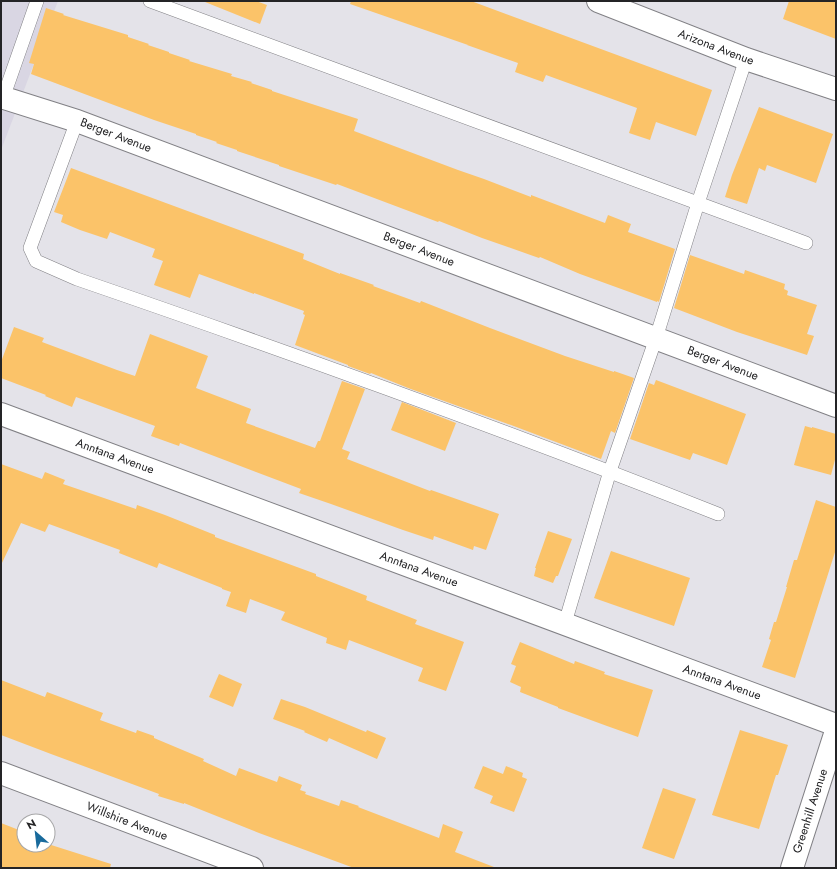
<svg xmlns="http://www.w3.org/2000/svg" width="837" height="869" font-family="Jost,sans-serif">
	<style>
		.built { fill: #d9d6e3 }
		.building { fill: #fbc369 }
		.lines { fill: none; stroke-linecap: round; stroke-linejoin: round }
		.lane-casing { stroke: #818085; stroke-width: 14 }
		.street-casing { stroke: #818085; stroke-width: 24 }
		.lane { stroke: #fff; stroke-width: 13 }
		.street { stroke: #fff; stroke-width: 22 }
		.labels { text-anchor: middle; stroke-width: 3; stroke-linejoin: round; paint-order: stroke }
		.street-label { font-size: 12px; fill: #242426; stroke: #fff }
	</style>
	<rect width="100%" height="100%" fill="#e4e3e9"/>
	<polygon class="built" points="1,1 58,1 1,150"/>
	<g class="building">
		<polygon points="205,1 256,1 267,5 260,24 205,2"/>
		<polygon points="351,1 471,1 712,90 696,136 656,122 650,140 629,133 637,108 546,75 543,82 515,72 518,63 467,45 468,45 350,4"/>
		<polygon points="789,1 836,1 836,39 783,19"/>
		<polygon points="46,8 64,14 63,15 128,35 128,37 149,44 148,45 169,52 169,53 190,60 189,61 232,74 231,76 252,82 251,83 272,90 272,91 358,119 354,131 458,170 484,179 531,197 531,195 605,223 608,215 631,224 628,232 675,249 659,302 657,301 657,302 580,274 540,257 539,258 482,238 439,221 438,222 337,184 336,185 279,166 279,165 237,151 237,150 216,143 217,142 196,135 196,134 154,120 31,74 34,64 29,63"/>
		<polygon points="759,107 786,117 833,134 816,183 767,165 765,171 759,168 747,204 725,197 732,175"/>
		<polygon points="71,168 304,254 303,259 340,274 340,273 374,285 373,286 420,303 421,301 490,328 565,356 614,372 614,371 634,378 615,433 611,431 601,459 511,425 408,388 371,373 370,374 348,366 348,365 295,345 305,315 303,314 304,311 254,293 254,294 199,274 190,298 154,285 163,261 152,257 155,249 110,232 107,239 80,230 61,222 63,215 54,212"/>
		<polygon points="690,255 744,274 745,270 785,284 784,289 788,291 787,295 817,305 807,334 814,336 807,355 737,332 674,308"/>
		<polygon points="14,327 44,338 42,342 117,370 135,376 150,334 208,356 196,388 251,409 246,423 315,448 318,441 320,441 342,381 365,389 342,449 350,452 347,459 430,491 431,490 499,514 486,550 474,546 473,550 434,536 433,540 403,530 331,504 299,493 301,489 180,443 179,446 151,436 155,426 76,397 72,407 45,396 46,395 1,378 1,362"/>
		<polygon points="656,380 746,414 727,465 693,453 690,460 630,439 649,383 654,385"/>
		<polygon points="402,402 456,423 445,451 391,430"/>
		<polygon points="805,426 812,428 812,427 836,434 836,456 831,475 794,465"/>
		<polygon points="1,464 42,479 45,472 65,480 63,484 136,509 137,505 165,515 215,535 215,537 316,574 316,576 367,596 366,600 417,620 415,624 464,642 446,691 418,681 423,668 349,640 346,650 326,643 327,638 281,620 285,612 250,599 246,613 226,606 231,592 222,589 222,588 159,563 157,568 119,553 120,550 49,524 45,532 21,523 1,565"/>
		<polygon points="816,500 836,507 836,549 795,678 762,667 771,640 769,639 774,622 776,622 787,587 786,587 794,560 797,560"/>
		<polygon points="548,531 572,539 558,576 556,576 553,583 534,576 536,568 535,568"/>
		<polygon points="611,551 690,578 674,626 594,598"/>
		<polygon points="520,642 574,664 575,661 605,672 604,674 653,690 638,737 607,726 558,708 558,707 520,692 521,687 510,682 516,666 511,664"/>
		<polygon points="219,674 242,684 233,707 209,697"/>
		<polygon points="1,680 45,697 47,692 103,713 100,720 136,733 137,730 154,736 154,738 204,759 203,761 236,776 239,768 277,782 279,776 302,785 300,790 306,792 305,794 339,806 341,800 359,806 358,807 439,838 443,824 463,832 455,852 494,867 494,868 354,868 259,833 184,803 184,804 158,796 159,794 51,754 1,735"/>
		<polygon points="281,699 305,707 366,732 367,730 386,738 377,759 329,738 327,742 304,732 305,731 273,719"/>
		<polygon points="740,730 788,745 778,775 776,775 759,829 712,815"/>
		<polygon points="483,766 503,774 506,766 523,773 522,777 527,779 514,812 490,803 493,796 474,788"/>
		<polygon points="663,788 696,799 674,859 642,848"/>
		<polygon points="1,823 24,832 24,845 48,845 48,844 111,864 110,868 1,868"/>
	</g>
	<g class="lines">
		<defs>
			<g id="lane">
				<polyline points="150,1 806,243"/>
				<polyline points="3,98 37,1"/>
				<path d="M77,121L30,248L36,261L77,279C292,353 506,430 718,514"/>
				<polyline points="565,623 610,471 656,338 698,203 746,59"/>
			</g>
			<g id="street">
				<polyline points="598,1 746,59 836,89"/>
				<polyline points="1,97 77,121 836,406"/>
				<polyline points="1,414 836,725"/>
				<polyline points="1,773 252,868"/>
				<polyline points="792,868 836,731"/>
			</g>
		</defs>
		<use href="#lane" class="lane-casing"/>
		<use href="#street" class="street-casing"/>
		<use href="#lane" class="lane"/>
		<use href="#street" class="street"/>
	</g>
	<g class="labels">
		<g class="street-label">
			<text transform="translate(716 47) rotate(21)" y="4">Arizona Avenue</text>
			<text transform="translate(116 135) rotate(21)" y="4">Berger Avenue</text>
			<text transform="translate(419 249) rotate(21)" y="4">Berger Avenue</text>
			<text transform="translate(723 363) rotate(21)" y="4">Berger Avenue</text>
			<text transform="translate(115 456) rotate(20)" y="4">Anntana Avenue</text>
			<text transform="translate(419 569) rotate(20)" y="4">Anntana Avenue</text>
			<text transform="translate(722 682) rotate(20)" y="4">Anntana Avenue</text>
			<text transform="translate(810 811) rotate(-72)" y="4">Greenhill Avenue</text>
			<text transform="translate(127 821) rotate(21)" y="4">Willshire Avenue</text>
		</g>
	</g>
	<rect width="837" height="869" fill="none" stroke="#242426" stroke-width="4"/>
	<g transform="translate(36 833) rotate(332)"><circle r="19" fill="#ffffff" stroke="#a7a7a8"/>
	<path d="M0-3L7 15L0 10L-7 15Z" fill="#186a9c"/>
	<text y="-6" font-size="11" font-weight="bold" text-anchor="middle" fill="#242426">N</text>
	</g>
</svg>
